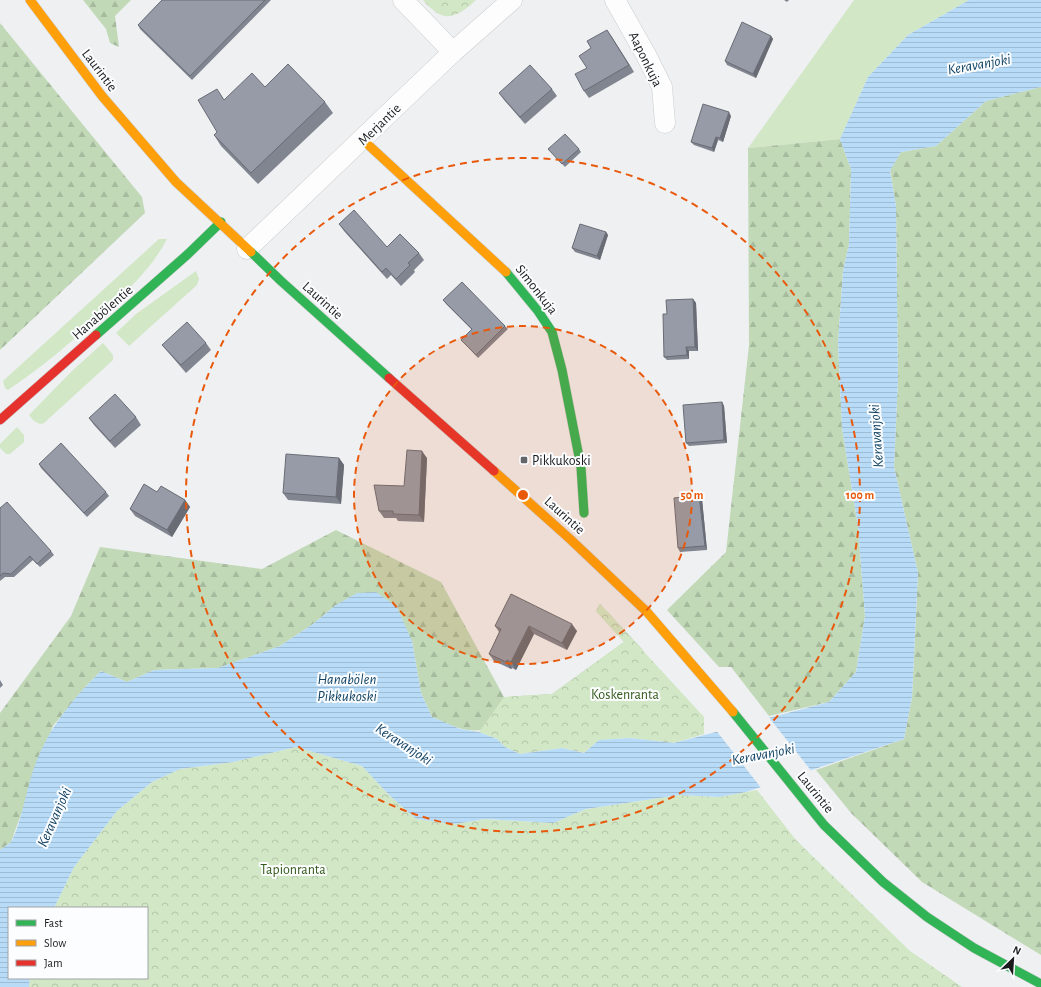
<svg xmlns="http://www.w3.org/2000/svg" width="1041" height="987" font-family="'Alegreya Sans',sans-serif">
	<style>
		.green { fill: #d1e7c6 }
		.forest { fill: url(#forest-firs) }
		.park { fill: url(#park-crowns) }
		.water { fill: url(#water-rules) }
		.pier { fill: #eff0f2 }
		.lines { fill: none; stroke-linecap: round; stroke-linejoin: round }
		.street-casing { stroke: #cbcccd; stroke-width: 21 }
		.fast-casing { stroke: #cbcccd; stroke-width: 10 }
		.slow-casing { stroke: #cbcccd; stroke-width: 10 }
		.jam-casing { stroke: #cbcccd; stroke-width: 10 }
		.street { stroke: #fdfdfd; stroke-width: 20 }
		.fast { stroke: #30b455; stroke-width: 9 }
		.slow { stroke: #ff9f0a; stroke-width: 9 }
		.jam { stroke: #e5322d; stroke-width: 9 }
		.wall { fill: #818590 }
		.shaded-wall { fill: #696c75 }
		.building { fill: #969ba7; stroke: #696c75 }
		.ring { fill: none; stroke: #e8590c; stroke-width: 2; stroke-dasharray: 7 5 }
		.poi-dot { fill: #656668; stroke: #fcfdff; stroke-width: 1.5 }
		.labels { text-anchor: middle; stroke-width: 4; stroke-linejoin: round; paint-order: stroke }
		.street-label { font-size: 14px; fill: #1b1b1d; stroke: #fcfdff }
		.poi-label { font-size: 14px; fill: #1b1b1d; stroke: #fcfdff; text-anchor: start }
		.park-label { font-size: 14px; fill: #35591b; stroke: #fcfdff }
		.water-label { font-size: 15px; font-style: italic; fill: #134464; stroke: #fcfdff }
		.centre { fill: #e8590c; stroke: #fcfdff; stroke-width: 2 }
		.ring-label { font-size: 12px; text-anchor: middle; font-weight: bold; fill: #e8590c; stroke: #fcfdff; stroke-width: 4; stroke-linejoin: round; paint-order: stroke }
	</style>
	<defs>
		<pattern id="forest-firs" width="22" height="20" patternUnits="userSpaceOnUse"><rect width="22" height="20" fill="#c2d9b8"/><path d="M5 1l3.5 6h-7zM16 11l3.5 6h-7z" fill="#a6ba9e"/></pattern>
		<pattern id="park-crowns" width="20" height="18" patternUnits="userSpaceOnUse"><rect width="20" height="18" fill="#d1e7c6"/><path d="M2 6a3 3 0 1 1 6 0M12 15a3 3 0 1 1 6 0" fill="none" stroke="#b3c6aa"/></pattern>
		<pattern id="water-rules" width="6" height="5" patternUnits="userSpaceOnUse"><rect width="6" height="5" fill="#b8dcf8"/><path d="M0 2.5h6" fill="none" stroke="#9ebcd4"/></pattern>
	</defs>
	<rect width="100%" height="100%" fill="#eff0f2"/>
	<g class="green">
		<polygon points="854,0 969,0 908,35 868,77 840,139 748,148"/>
		<path d="M159,239H167C152,268 127,291 103,313C73,341 42,367 8,390L5,388L3,381Z"/>
		<polygon points="196,271 199,279 197,285 129,346 116,333 136,314"/>
		<polygon points="103,343 113,355 113,360 44,423 40,424 34,421 29,415 72,371"/>
		<polygon points="17,427 24,435 24,442 10,454 6,454 0,448 0,444"/>
	</g>
	<g class="forest">
		<polygon points="83,0 131,0 115,16 119,47 110,43 106,29"/>
		<polygon points="0,23 142,197 145,213 0,350"/>
		<polygon points="1041,87 1041,955 922,882 851,813 816,770 904,739 912,697 918,573 894,467 898,380 896,206 890,170 901,152 936,146 986,101"/>
		<polygon points="840,139 851,169 849,244 843,271 838,343 842,428 858,527 865,616 856,672 829,702 769,716 731,667 719,667 667,610 726,552 749,345 748,148"/>
		<path d="M336,530L441,582L504,697L552,694L624,642L596,611L600,604L643,650L496,727C468,735 457,728 432,717L421,693L412,641L336,605L313,624L280,646L218,668L154,670L127,682L101,671L87,685L53,726L11,842L0,850V713L71,616L100,547L262,569Z"/>
	</g>
	<g class="park">
		<path d="M423,0H476C454,20 443,23 423,0Z"/>
		<polygon points="600,604 704,717 704,734 674,743 630,738 599,740 584,753 562,748 520,754 505,747 497,739 479,732 504,697 552,694 624,642 596,611"/>
		<polygon points="296,747 362,766 389,795 416,819 455,824 485,819 553,823 586,809 679,795 719,797 757,790 796,840 910,951 962,987 29,987 30,978 147,978 147,908 54,908 74,867 117,811 152,782 180,769 233,762"/>
	</g>
	<path class="water" d="M969,0H1041V87L986,101L936,146L901,152L890,171L896,206L898,380L894,467L918,573L912,697L904,739L746,792L719,797L679,795L586,809L553,823L485,819L455,824L416,819L389,795L362,766L296,747L233,762L180,769L152,782L117,811L74,867L54,908H9V978H30L29,987H0V850C3,848 7,845 10,843C19,833 28,783 34,768C47,730 73,698 101,671L127,682L154,670L218,668L280,646L313,624L336,605L357,593L376,592L397,607L412,641L421,693L432,717L460,729L479,732L497,739L505,747L520,754L562,748L584,753L599,740L630,738L674,743L829,702L856,672L865,616L858,527L842,428L838,343L843,271L849,244L851,169L840,139L868,77L908,35Z"/>
	<polygon class="pier" points="767,715 813,773 762,789 715,729"/>
	<g class="lines">
		<defs>
			<g id="street">
				<polyline points="403,0 453,52"/>
				<polyline points="615,0 646,55 662,87 665,123"/>
				<polyline points="247,249 453,52 512,0"/>
			</g>
			<g id="fast">
				<polyline points="251,252 281,281 389,378"/>
				<polyline points="506,272 538,311 552,332 562,370 581,467 584,513"/>
				<polyline points="96,335 188,254 221,222"/>
				<polyline points="733,712 824,825 883,882 927,917 974,948 1041,984"/>
			</g>
			<g id="slow">
				<polyline points="30,0 102,96 176,182 251,252"/>
				<polyline points="363,140 506,272"/>
				<polyline points="494,471 570,539 647,612 733,712"/>
			</g>
			<g id="jam">
				<polyline points="389,378 494,471"/>
				<polyline points="0,420 96,335"/>
			</g>
		</defs>
		<use href="#street" class="street-casing"/>
		<use href="#fast" class="fast-casing"/>
		<use href="#slow" class="slow-casing"/>
		<use href="#jam" class="jam-casing"/>
		<use href="#street" class="street"/>
		<use href="#fast" class="fast"/>
		<use href="#slow" class="slow"/>
		<use href="#jam" class="jam"/>
	</g>
	<g class="wall">
		<polygon points="162,0 271,0 192,80 140,29 138,25"/>
		<polygon points="784,0 789,0 787,2"/>
		<polygon points="607,30 634,72 589,98 584,91 587,68 591,48"/>
		<polygon points="771,36 773,39 756,78 727,65 725,61"/>
		<polygon points="265,87 325,102 333,113 258,184 221,146 214,135 217,132 225,99"/>
		<polygon points="552,89 557,96 525,124 504,100 499,93"/>
		<polygon points="731,116 723,142 718,140 714,152 694,145 691,142"/>
		<polygon points="548,149 579,149 581,152 565,167"/>
		<polygon points="339,224 387,247 419,253 424,260 414,270 415,272 401,286 391,275 387,279 344,231"/>
		<polygon points="606,232 608,235 600,260 575,252 572,248"/>
		<polygon points="693,299 696,303 698,351 689,351 689,359 667,360 664,357 667,314"/>
		<polygon points="443,300 505,326 508,329 478,358 464,343 461,340 472,330 446,304"/>
		<polygon points="206,343 211,350 186,373 162,345"/>
		<polygon points="722,402 724,406 727,443 689,446 686,443"/>
		<polygon points="136,417 141,425 115,448 94,425 89,418"/>
		<polygon points="339,458 344,465 341,504 288,500 283,493"/>
		<polygon points="427,458 424,522 398,521 396,518 384,518 379,511 404,486"/>
		<polygon points="39,464 106,492 109,496 87,517 41,468"/>
		<polygon points="157,492 185,500 190,507 172,537 135,516 130,509"/>
		<polygon points="702,499 707,550 680,552 678,548"/>
		<polygon points="0,508 51,551 54,555 40,567 33,560 14,577 5,577 0,581"/>
		<polygon points="511,594 577,631 567,650 534,634 516,670 512,668 511,669 494,661 489,654 499,632 495,626"/>
		<polygon points="0,680 3,685 0,688"/>
	</g>
	<g class="shaded-wall">
		<polygon points="607,30 612,37 634,72 629,65"/>
		<polygon points="771,36 773,39 756,78 753,74"/>
		<polygon points="729,112 731,116 723,142 720,138"/>
		<polygon points="716,137 718,140 714,152 712,148"/>
		<polygon points="606,232 608,235 600,260 597,256"/>
		<polygon points="693,299 696,303 698,351 695,347"/>
		<polygon points="686,347 689,351 689,359 687,355"/>
		<polygon points="722,402 724,406 727,443 724,440"/>
		<polygon points="422,451 427,458 424,522 419,515"/>
		<polygon points="339,458 344,465 341,504 336,497"/>
		<polygon points="699,495 702,499 707,550 705,546"/>
		<polygon points="185,500 190,507 172,537 167,530"/>
		<polygon points="572,624 577,631 567,650 562,643"/>
		<polygon points="529,626 534,634 516,670 511,662"/>
		<polygon points="507,660 512,668 511,669 506,662"/>
	</g>
	<g class="building">
		<polygon points="162,0 265,0 190,76 138,25"/>
		<polygon points="742,22 771,36 753,74 725,61"/>
		<polygon points="607,30 629,65 584,91 575,74 587,68 579,56 591,48 587,41"/>
		<polygon points="288,64 325,102 251,173 214,135 217,132 198,100 217,89 224,100 252,73 265,87"/>
		<polygon points="530,65 552,89 520,117 499,93"/>
		<polygon points="703,104 729,112 720,138 716,137 712,148 691,142"/>
		<polygon points="565,134 579,149 562,164 548,149"/>
		<polygon points="354,210 387,247 400,234 419,253 408,263 410,265 396,279 386,268 382,272 339,224"/>
		<polygon points="580,224 606,232 597,256 572,248"/>
		<polygon points="462,282 505,326 476,355 461,340 472,329 443,300"/>
		<polygon points="693,299 695,347 686,347 687,355 664,357 663,314 667,314 666,300"/>
		<polygon points="187,322 206,343 181,365 162,345"/>
		<polygon points="115,394 136,417 110,441 89,418"/>
		<polygon points="722,402 724,440 686,443 683,405"/>
		<polygon points="61,443 106,492 84,513 39,464"/>
		<polygon points="407,450 422,451 419,515 393,514 393,511 379,511 374,485 404,486"/>
		<polygon points="286,454 339,458 336,497 283,493"/>
		<polygon points="144,484 157,492 161,486 185,500 167,530 130,509"/>
		<polygon points="699,495 705,546 678,548 674,498"/>
		<polygon points="7,502 51,551 37,564 30,556 11,574 3,573 0,576 0,508"/>
		<polygon points="511,594 572,624 562,643 529,626 511,662 507,660 506,662 489,654 501,629 495,626"/>
	</g>
	<circle cx="523" cy="495" r="169" fill="#e8590c" fill-opacity=".12"/>
	<g class="ring">
		<circle cx="523" cy="495" r="169"/>
		<circle cx="523" cy="495" r="337"/>
	</g>
	<rect class="poi-dot" x="520" y="456" width="8" height="8" rx="2"/>
	<g class="labels">
		<g class="street-label">
			<text transform="translate(646 59) rotate(64)" y="5">Aaponkuja</text>
			<text transform="translate(100 70) rotate(53)" y="5">Laurintie</text>
			<text transform="translate(379 124) rotate(-44)" y="5">Merjantie</text>
			<text transform="translate(537 289) rotate(52)" y="5">Simonkuja</text>
			<text transform="translate(323 300) rotate(42)" y="5">Laurintie</text>
			<text transform="translate(102 312) rotate(-41)" y="5">Hanabölentie</text>
			<text transform="translate(565 515) rotate(42)" y="5">Laurintie</text>
			<text transform="translate(816 792) rotate(51)" y="5">Laurintie</text>
		</g>
		<g class="poi-label">
			<text x="532" y="465">Pikkukoski</text>
		</g>
		<g class="park-label">
			<text x="625" y="699">Koskenranta</text>
			<text x="293" y="874">Tapionranta</text>
		</g>
		<g class="water-label">
			<text transform="translate(979 64) rotate(-10)" y="5">Keravanjoki</text>
			<text transform="translate(876 436) rotate(-94)" y="5">Keravanjoki</text>
			<text x="347" y="684">Hanabölen<tspan x="347" dy="17">Pikkukoski</tspan></text>
			<text transform="translate(404 744) rotate(33)" y="5">Keravanjoki</text>
			<text transform="translate(763 754) rotate(-11)" y="5">Keravanjoki</text>
			<text transform="translate(54 817) rotate(-66)" y="5">Keravanjoki</text>
		</g>
	</g>
	<circle cx="523" cy="495" r="6" class="centre"/>
	<g class="ring-label">
		<text x="692" y="499">50 m</text>
		<text x="860" y="499">100 m</text>
	</g>
	<rect x="8" y="907" width="140" height="72" fill="#fcfdff" stroke="#a2a3a5"/>
	<rect x="16" y="920" width="20" height="6" fill="#30b455" stroke="#a2a3a5"/>
	<text x="44" y="927" font-size="12" fill="#1b1b1d">Fast</text>
	<rect x="16" y="940" width="20" height="6" fill="#ff9f0a" stroke="#a2a3a5"/>
	<text x="44" y="947" font-size="12" fill="#1b1b1d">Slow</text>
	<rect x="16" y="960" width="20" height="6" fill="#e5322d" stroke="#a2a3a5"/>
	<text x="44" y="967" font-size="12" fill="#1b1b1d">Jam</text>
	<g transform="translate(1013 959) rotate(25)" stroke="#fcfdff" stroke-width="3" paint-order="stroke">
	<path d="M0-3L7 15L0 10L-7 15Z" fill="#1b1b1d"/>
	<text y="-6" font-size="11" font-weight="bold" text-anchor="middle" fill="#1b1b1d">N</text>
	</g>
</svg>
